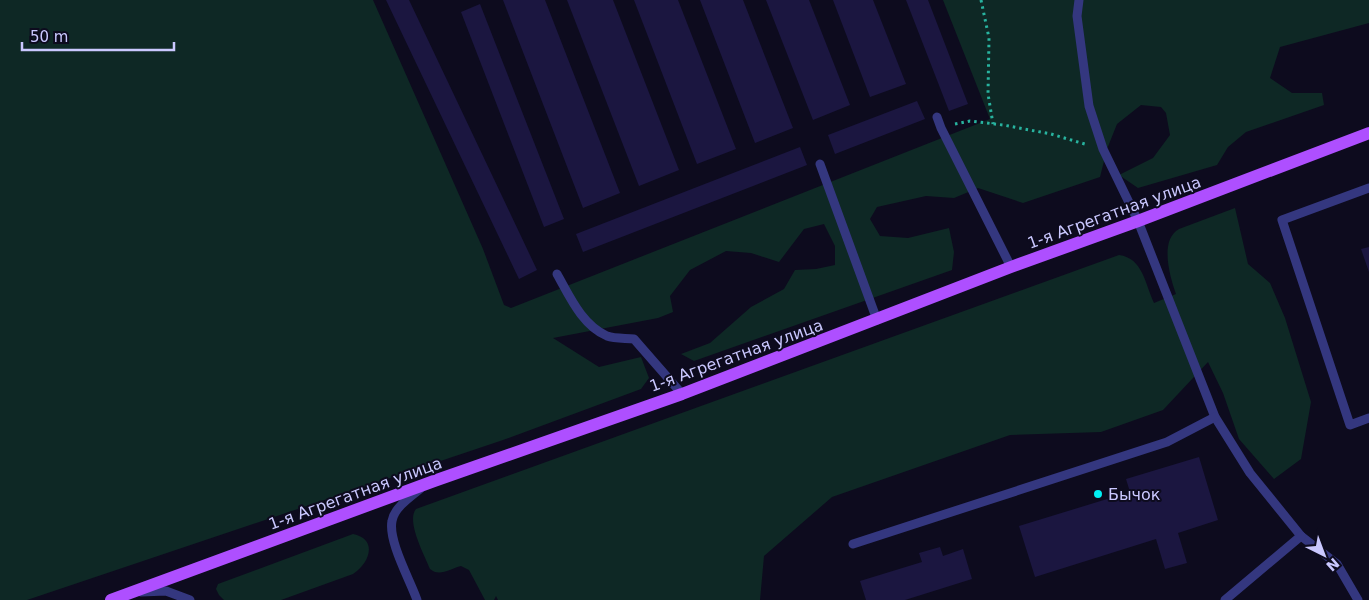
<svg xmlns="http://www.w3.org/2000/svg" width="1369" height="600" font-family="'DejaVu Sans',sans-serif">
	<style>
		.green { fill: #0e2825 }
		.building { fill: #1b1640 }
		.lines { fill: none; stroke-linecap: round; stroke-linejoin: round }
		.path { stroke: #28b39f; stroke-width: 3; stroke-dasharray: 2.5 4; stroke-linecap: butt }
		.lane { stroke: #34377f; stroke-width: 9 }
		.primary { stroke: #ae4fff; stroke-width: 12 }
		.poi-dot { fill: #00eff3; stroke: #0d0b1e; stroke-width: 2 }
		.labels { text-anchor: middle; stroke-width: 4; stroke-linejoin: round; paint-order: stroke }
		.street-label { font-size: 16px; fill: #cac8ff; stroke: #0d0b1e }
		.poi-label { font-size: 16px; fill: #cac8ff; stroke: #0d0b1e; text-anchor: start }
	</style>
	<rect width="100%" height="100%" fill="#0d0b1e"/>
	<g class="green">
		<polygon points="0,0 373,0 483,249 504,305 511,308 990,119 943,0 1369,0 1369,23 1280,47 1270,78 1292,93 1322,93 1324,105 1246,132 1228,147 1217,165 1138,188 1119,175 1153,158 1170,135 1166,113 1161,107 1141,105 1117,124 1107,149 1100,177 1023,203 978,188 954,198 926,196 877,207 870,219 880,236 908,238 949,228 954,252 952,270 694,361 681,354 710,343 751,307 784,289 795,270 816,269 835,265 835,246 824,224 804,229 779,262 751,253 726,251 690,270 670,296 673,312 658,318 553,338 599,367 641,357 649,378 641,389 503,440 27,600 0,600"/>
		<path d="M1235,208L1248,264L1270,283L1285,318L1311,402L1301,459L1274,479L1239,439L1223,393L1208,362L1163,410L1101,432L1010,435L832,497L764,556L760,600H498L496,596L494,600H485L469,570L461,566C450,569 439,577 430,569C424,554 406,521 416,509L1119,255C1143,258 1145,284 1154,303L1176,294C1170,277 1159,240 1179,229Z"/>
		<path d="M353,534C378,539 370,563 353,574L281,600H224L219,595L216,589L218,584Z"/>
	</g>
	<g class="building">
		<polygon points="386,0 409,0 537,270 519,279"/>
		<polygon points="503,0 545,0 620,193 583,208"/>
		<polygon points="567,0 613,0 679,170 639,186"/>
		<polygon points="634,0 678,0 736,149 697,164"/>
		<polygon points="700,0 743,0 793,128 755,143"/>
		<polygon points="766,0 809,0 850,105 813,120"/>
		<polygon points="833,0 873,0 906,84 870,97"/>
		<polygon points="906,0 928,0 968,104 949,111"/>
		<polygon points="480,4 564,219 544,227 461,12"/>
		<polygon points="917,101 925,119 835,154 828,135"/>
		<polygon points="800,147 807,165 583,252 576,234"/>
		<polygon points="1369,247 1369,272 1361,249"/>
		<polygon points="1199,457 1218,520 1178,533 1187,563 1165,569 1156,539 1035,577 1019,526 1130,492 1126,479"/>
		<polygon points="940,547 943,556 963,549 972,579 905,600 866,600 860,581 922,562 919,553"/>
	</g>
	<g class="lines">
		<g class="path">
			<polyline points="981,0 989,38 988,94 993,124"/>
			<polyline points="955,124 970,121 1003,125 1051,134 1088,145"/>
		</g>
		<g class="lane">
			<polyline points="1079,0 1077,16 1089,106 1103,149 1138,221 1215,417 1250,473 1301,536 1337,564 1358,600"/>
			<polyline points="937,117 941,128 1011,267"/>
			<polyline points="820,164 877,320"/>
			<polyline points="1369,188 1282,220 1350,425 1369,418"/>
			<path d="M557,274C570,297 582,325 607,336C615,339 626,338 634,339L682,394"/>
			<polyline points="853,544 1167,442 1215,417"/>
			<polyline points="141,592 166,591 190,600"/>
			<path d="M417,600C410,580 388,541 392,521C394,508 410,497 420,489"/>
			<polyline points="1225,600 1301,536"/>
		</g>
		<polyline class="primary" points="111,600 434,481 682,394 1011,267 1138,221 1369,133"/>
	</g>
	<circle class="poi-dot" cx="1098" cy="494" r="5"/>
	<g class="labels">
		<g class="street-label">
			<text transform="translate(1114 212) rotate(-20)" y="6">1-я Агрегатная улица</text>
			<text transform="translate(736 355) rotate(-20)" y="6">1-я Агрегатная улица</text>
			<text transform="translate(355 493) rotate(-20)" y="6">1-я Агрегатная улица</text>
		</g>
		<g class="poi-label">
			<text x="1108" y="500">Бычок</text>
		</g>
	</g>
	<g transform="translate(1324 555) rotate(138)" stroke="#0d0b1e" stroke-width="4" paint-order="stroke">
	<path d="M0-4L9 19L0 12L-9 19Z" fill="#cac8ff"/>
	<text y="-8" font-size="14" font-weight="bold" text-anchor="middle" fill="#cac8ff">N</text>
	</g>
	<path d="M22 42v8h152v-8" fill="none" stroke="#cac8ff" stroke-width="2.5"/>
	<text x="30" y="42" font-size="15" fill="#cac8ff" stroke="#0d0b1e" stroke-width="4" paint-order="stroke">50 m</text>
</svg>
